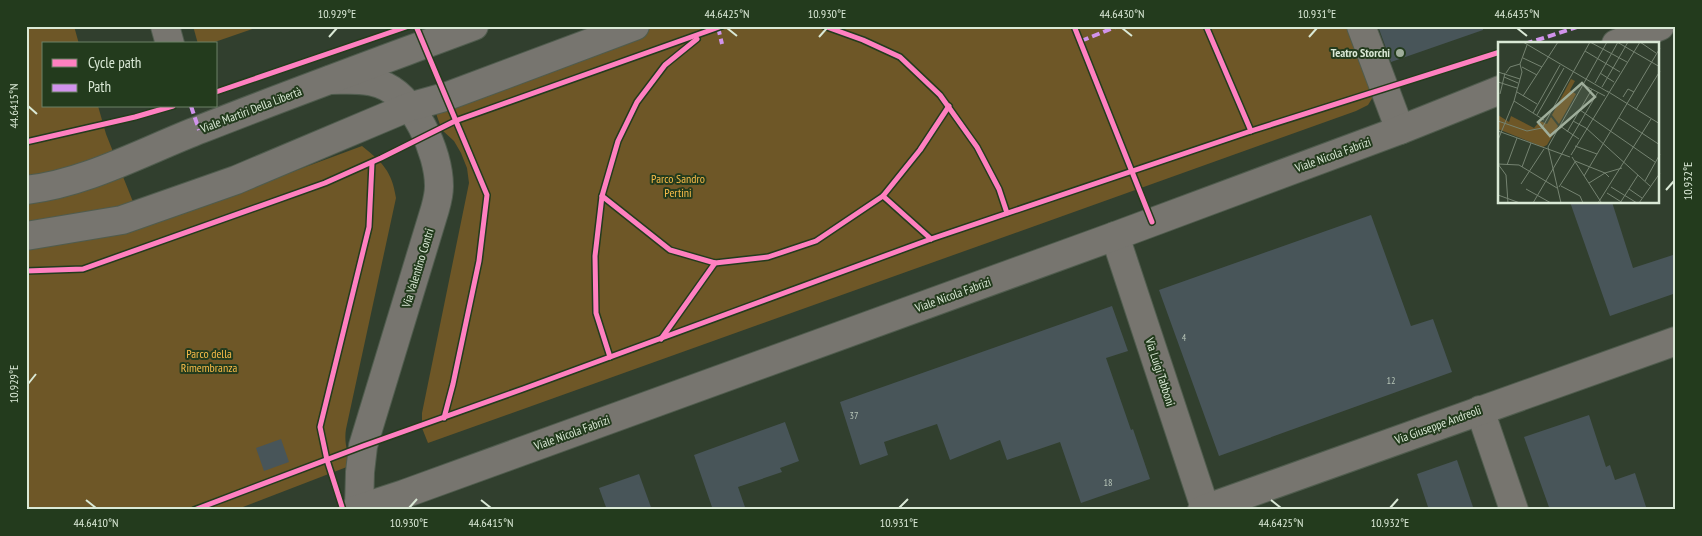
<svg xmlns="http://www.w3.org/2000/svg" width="1702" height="536" font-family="'PT Sans Narrow',sans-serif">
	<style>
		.green { fill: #6e5727 }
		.building { fill: #485559 }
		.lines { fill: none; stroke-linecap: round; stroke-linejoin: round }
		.minor-casing { stroke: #505c4e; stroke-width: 30 }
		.minor { stroke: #77756f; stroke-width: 28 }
		.quiet { stroke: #d193ec; stroke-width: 4; stroke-dasharray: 8 4; stroke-linecap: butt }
		.cycleway-casing { stroke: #233b1d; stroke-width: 8 }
		.cycleway { stroke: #ff80c0; stroke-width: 5 }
		.ticks { fill: none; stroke: #dae9d6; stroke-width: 2 }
		.poi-dot { fill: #9fae9b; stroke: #233b1d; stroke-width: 2 }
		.labels { text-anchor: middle; stroke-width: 4; stroke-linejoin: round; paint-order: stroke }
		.number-label { font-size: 10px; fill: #b6c4b7 }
		.poi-label { font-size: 12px; font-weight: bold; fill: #dae9d6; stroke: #233b1d; text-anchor: end }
		.street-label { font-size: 12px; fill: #dae9d6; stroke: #233b1d }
		.park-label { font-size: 12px; fill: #f9bc49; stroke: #233b1d }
		.inset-road { fill: none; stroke: #758371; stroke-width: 1 }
		.view { fill: #9fae9b; fill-opacity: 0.15; stroke: #9fae9b; stroke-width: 2.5 }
		.inset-edge { fill: none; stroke: #dae9d6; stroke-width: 2.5 }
		.neatline { fill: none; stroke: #dae9d6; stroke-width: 2 }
		.ticks-label { font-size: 12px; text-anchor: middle; fill: #dae9d6 }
	</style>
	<rect width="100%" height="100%" fill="#313f2e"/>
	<g class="green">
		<path d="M31,26H74L79,44H44V106H98L106,134L143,227L362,146C382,162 392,171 396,198L346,429C344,442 347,453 352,465L235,510H26V28Z"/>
		<polygon points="193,26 261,26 209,44 198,44"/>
		<polygon points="650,26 1353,26 1373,97 1368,105 1356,111 428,443 422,428 422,413 469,183 467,168 461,153 454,141 442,130 434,108"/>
	</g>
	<g class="building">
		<polygon points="1378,26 1483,26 1483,30 1391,62"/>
		<polygon points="1570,202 1612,202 1633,268 1676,254 1676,293 1610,316"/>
		<polygon points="1371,215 1411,326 1433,319 1452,372 1219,456 1159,290"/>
		<polygon points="1112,306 1128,351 1106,358 1131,430 1133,429 1150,479 1081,503 1060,442 1007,460 1000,440 950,460 937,424 884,442 888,455 860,465 840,402"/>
		<polygon points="1589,415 1606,467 1610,465 1615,480 1635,473 1647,510 1550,510 1524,437"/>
		<polygon points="785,422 799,461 780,468 782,472 738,487 746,510 713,510 694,455"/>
		<polygon points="281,439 289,462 264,471 256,448"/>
		<polygon points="1457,460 1474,510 1429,510 1417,474"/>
		<polygon points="639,474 652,510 607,510 599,488"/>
	</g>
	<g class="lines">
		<defs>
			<g id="minor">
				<polyline points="165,26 170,44"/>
				<polyline points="1361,26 1400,130"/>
				<polyline points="1616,44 1660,26"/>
				<path d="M330,80C346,80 364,78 380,84C414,96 439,152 439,186C439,194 437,202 435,209L363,446L360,472L359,510"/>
				<path d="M26,190C87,183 144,151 201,129C292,93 383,60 474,26"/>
				<polyline points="26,236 122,220 236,180 409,107 445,97 635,26"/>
				<polyline points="1115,236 1205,508"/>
				<polyline points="1480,410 1514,510"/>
				<polyline points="355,510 404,494 1115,236 1400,130 1500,90"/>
				<polyline points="1202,510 1676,341"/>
			</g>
		</defs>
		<use href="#minor" class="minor-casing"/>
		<use href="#minor" class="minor"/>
		<g class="quiet">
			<polyline points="718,27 722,44"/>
			<polyline points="1081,41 1118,26"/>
			<polyline points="1525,44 1580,26"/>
			<polyline points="191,106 199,130"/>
		</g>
		<defs>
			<g id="cycleway">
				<polyline points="416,26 487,195 479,261 453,384 444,418"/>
				<polyline points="824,26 863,40 900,57 940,95 977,147 999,189 1007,213"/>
				<polyline points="1074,26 1152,222"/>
				<polyline points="1206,26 1251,131"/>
				<polyline points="216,92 409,26"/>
				<polyline points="26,142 135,117 173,106"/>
				<polyline points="602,196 670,250 715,263 768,257 816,241 883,196 920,150 949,106"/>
				<polyline points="883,196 931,239"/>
				<polyline points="26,271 83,269 325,183 381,158 455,121 722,26"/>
				<polyline points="661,339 715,263"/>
				<polyline points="610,357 596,313 595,256 602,196 618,141 637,102 665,65 697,39"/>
				<polyline points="194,510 363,446 523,389 931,239 1251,131 1500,52"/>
				<polyline points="343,510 327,460 320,427 369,227 372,163"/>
			</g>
		</defs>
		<use href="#cycleway" class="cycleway-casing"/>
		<use href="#cycleway" class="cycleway"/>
	</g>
	<path class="ticks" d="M727,28L737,36M1122,28L1132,36M1517,28L1527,36M329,37L337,28M819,37L827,28M1309,37L1317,28M28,106L37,114M1666,190L1674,181M28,384L36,374M86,500L96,508M481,500L491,508M1271,500L1281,508M409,508L417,499M899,508L908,499M1390,508L1398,499"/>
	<circle class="poi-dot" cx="1400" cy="53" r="5"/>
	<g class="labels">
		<g class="number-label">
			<text x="1184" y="341">4</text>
			<text x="1391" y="384">12</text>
			<text x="854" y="419">37</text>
			<text x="1108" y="486">18</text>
		</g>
		<g class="poi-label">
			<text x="1390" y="57">Teatro Storchi</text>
		</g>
		<g class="street-label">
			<text transform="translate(251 110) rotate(-21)" y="4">Viale Martiri Della Libertà</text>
			<text transform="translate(1333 155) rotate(-20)" y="4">Viale Nicola Fabrizi</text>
			<text transform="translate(418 268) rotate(-73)" y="4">Via Valentino Contri</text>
			<text transform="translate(953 295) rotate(-20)" y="4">Viale Nicola Fabrizi</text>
			<text transform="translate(1160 372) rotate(72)" y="4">Via Luigi Tabboni</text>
			<text transform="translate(1438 425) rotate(-20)" y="4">Via Giuseppe Andreoli</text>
			<text transform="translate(572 433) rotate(-20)" y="4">Viale Nicola Fabrizi</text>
		</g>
		<g class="park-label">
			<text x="678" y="183">Parco Sandro<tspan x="678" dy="14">Pertini</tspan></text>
			<text x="209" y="358">Parco della<tspan x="209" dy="14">Rimembranza</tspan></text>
		</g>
	</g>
	<g transform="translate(1498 42)">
		<rect width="161" height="161" fill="#313f2e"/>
		<path d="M73,37L77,39L72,48L78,52L61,82L54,73ZM0,73L11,80L13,74L36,86L42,79L49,82L53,75L60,84L49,103L45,105L0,87Z" fill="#6e5727"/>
		<path class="inset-road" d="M25,0L110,50M92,0L129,20M119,0L162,25M142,0L158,11M87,9L122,30M25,16L44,25M24,25L39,33M0,30L22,37M8,31L12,25L22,22M102,31L116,40M6,35L20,41M0,40L19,46M97,41L120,0M84,42L107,54M104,45L130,0M109,49L162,82M19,50L39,62M2,52L7,31M25,54L60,0M125,55L130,47L136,50M16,59L46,78M82,68L157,120M138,68L162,29M35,71L62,23M39,73L66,26M121,76L162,103M0,79L29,89L44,86L92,0M75,79L88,86L152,144M62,84L81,97M0,89L72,115M69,90L94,47M0,98L16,59L24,30L22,22L29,3M77,104L99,112M73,113L142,0M74,115L103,160M77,119L107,131M0,122L21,123L59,146M0,122L8,133L10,161M9,123L19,96M24,125L33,101M86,134L162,6M111,135L107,131L124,126M147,139L162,112M91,141L107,131M23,142L46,107M63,144L82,154L85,161M61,145L77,120M113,145L139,161M28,147L53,161M131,147L144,156M109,151L125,161M0,153L22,161M35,161L100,50M63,161L50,105L109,0M100,161L153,77M122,161L140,133M141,161L162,131"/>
		<path class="view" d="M84,41L97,55L52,94L40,80Z"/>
		<rect width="161" height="161" class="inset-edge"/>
	</g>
	<rect width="1702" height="536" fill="none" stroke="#233b1d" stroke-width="55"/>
	<rect x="42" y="42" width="175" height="65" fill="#233b1d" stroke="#6c8167"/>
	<rect x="52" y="59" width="25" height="8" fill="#ff80c0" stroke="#6c8167"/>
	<text x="88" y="68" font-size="15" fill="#dae9d6">Cycle path</text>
	<rect x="52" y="84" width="25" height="8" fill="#d193ec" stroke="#6c8167"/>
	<text x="88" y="92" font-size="15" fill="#dae9d6">Path</text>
	<rect x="28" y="28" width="1646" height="480" class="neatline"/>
	<g class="ticks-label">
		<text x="337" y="18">10.929°E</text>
		<text x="727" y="18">44.6425°N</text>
		<text x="827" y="18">10.930°E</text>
		<text x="1122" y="18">44.6430°N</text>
		<text x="1317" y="18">10.931°E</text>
		<text x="1517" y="18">44.6435°N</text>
		<text transform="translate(14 106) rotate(-90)" y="4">44.6415°N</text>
		<text transform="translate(1688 181) rotate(-90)" y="4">10.932°E</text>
		<text transform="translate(14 384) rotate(-90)" y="4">10.929°E</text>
		<text x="96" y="527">44.6410°N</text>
		<text x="409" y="527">10.930°E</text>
		<text x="491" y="527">44.6415°N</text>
		<text x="899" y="527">10.931°E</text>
		<text x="1281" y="527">44.6425°N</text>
		<text x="1390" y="527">10.932°E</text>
	</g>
</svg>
